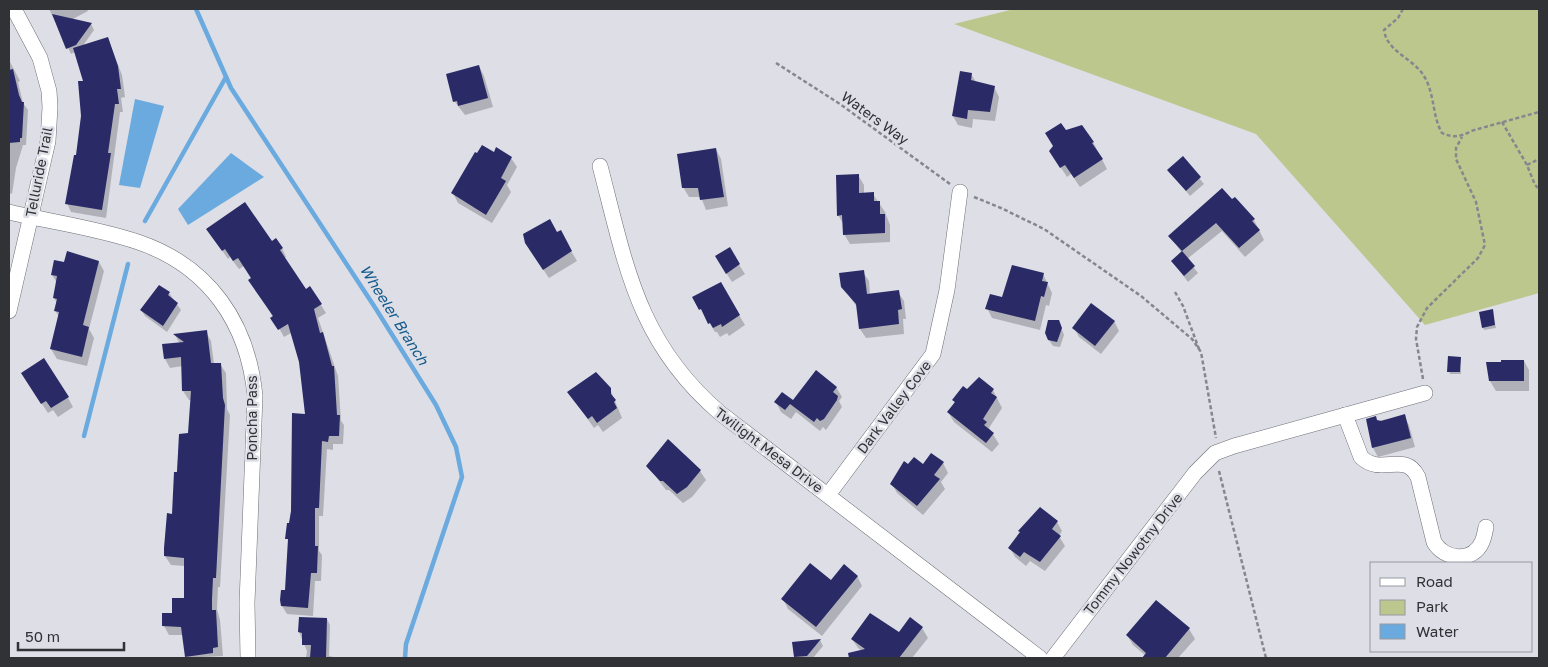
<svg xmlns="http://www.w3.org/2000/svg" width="1548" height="667" font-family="'Golos Text',sans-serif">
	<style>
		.green { fill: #bcc78e }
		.water { fill: #6aaadf }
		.shadow { fill: #0003 }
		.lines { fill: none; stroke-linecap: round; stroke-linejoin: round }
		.stream { stroke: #6aaadf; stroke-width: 4.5 }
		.building { fill: #2a2b66 }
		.minor-casing { stroke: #6d6e76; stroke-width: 16 }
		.path { stroke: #86878d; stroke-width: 2.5; stroke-dasharray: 4 2.5; stroke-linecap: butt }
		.minor { stroke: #fff; stroke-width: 15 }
		.labels { text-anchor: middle; stroke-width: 5; stroke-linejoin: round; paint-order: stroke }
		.street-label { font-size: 14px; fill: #313235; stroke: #dddee6 }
		.water-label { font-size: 15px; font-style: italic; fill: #135b8d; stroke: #dddee6 }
	</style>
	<rect width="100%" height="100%" fill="#dddee6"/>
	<polygon class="green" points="1014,9 1539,9 1539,293 1425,325 1256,134 954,24"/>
	<g class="water">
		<polygon points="135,99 164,106 140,188 119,185"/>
		<polygon points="231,153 264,177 188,225 178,209"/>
	</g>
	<g class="shadow">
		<polygon points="49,9 87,9 88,11 71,20 91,24 94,30 82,47 108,39 122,75 125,97 121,98 123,112 120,112 106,218 71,212 67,203 77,157 85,82 75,52 71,54"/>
		<polygon points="9,60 20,81 18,82 23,103 28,110 26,145 23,145 16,168 12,194 9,193"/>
		<polygon points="479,66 484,76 493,107 465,115 455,102 448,75"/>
		<polygon points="971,74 976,82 994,87 999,97 995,121 973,119 972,128 958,125 953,116"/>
		<polygon points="1066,132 1093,142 1107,169 1080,187 1071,174 1067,177 1056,160 1054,146"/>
		<polygon points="716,149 721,159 728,206 706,210 701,197 689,197 683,187"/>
		<polygon points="494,154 511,158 517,167 507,185 511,192 492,223 458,203 453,193"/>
		<polygon points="1183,158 1204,184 1190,196 1169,170"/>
		<polygon points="858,175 864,185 864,194 873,194 885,212 890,225 890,242 850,244 844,234 844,225 838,215"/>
		<polygon points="1222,190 1254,220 1264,240 1245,257 1222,231 1187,259 1198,273 1188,282 1172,261 1182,253 1170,236"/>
		<polygon points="560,232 577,261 549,278 532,253"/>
		<polygon points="213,237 271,243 282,248 286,257 284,258 306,291 321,305 326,313 318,318 338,376 341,421 344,425 343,444 333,444 333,450 327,449 323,516 319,516 319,551 322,555 321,581 315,581 313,616 287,614 282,606 286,592 289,542 287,538 307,415 300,361 291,333 284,337 244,266 239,269 230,257 228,259"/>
		<polygon points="729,249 745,274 732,282 716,257"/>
		<polygon points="68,253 99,262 104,271 89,329 94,338 87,366 57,359 51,349 59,317 55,310 57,303 54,298 57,283 52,275 65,263"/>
		<polygon points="863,272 869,281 870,295 898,292 904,301 906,319 903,319 904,334 866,338 860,329 857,307 842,286"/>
		<polygon points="1043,274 1052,293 1049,306 1046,305 1040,330 992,318 987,308"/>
		<polygon points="720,283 745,325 729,336 727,333 720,337 717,332 715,332 694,297"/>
		<polygon points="169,293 181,310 167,332 145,316 141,310"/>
		<polygon points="1492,311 1496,328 1484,330 1483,327"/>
		<polygon points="1114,321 1119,331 1101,354 1079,337 1074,328"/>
		<polygon points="1059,322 1064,335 1060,347 1053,346 1049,340"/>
		<polygon points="206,332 211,341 214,364 220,364 226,373 227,409 230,415 220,587 218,587 217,609 220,620 223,656 187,658 183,635 169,635 164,626 185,600 185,566 171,565 165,556 173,515 180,435 189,434 191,400 189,400 183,391 183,366 170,368 165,359 180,344 175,335"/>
		<polygon points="1460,358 1461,374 1450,374 1449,371"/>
		<polygon points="1524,361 1529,370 1529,391 1496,391 1490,381"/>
		<polygon points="28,383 68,398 73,407 58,417 53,410 48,413"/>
		<polygon points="836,387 842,397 839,401 842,407 826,430 823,427 820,431 796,412 791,419 781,412 776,402 793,401"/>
		<polygon points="610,389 622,418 603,432 598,425 594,428 569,393"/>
		<polygon points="993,390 1002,408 989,428 999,444 992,452 954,422 948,412 955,404 953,400 967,391"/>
		<polygon points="1404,416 1409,425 1415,447 1378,457 1373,448 1367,420 1377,421"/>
		<polygon points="943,463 948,473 941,482 945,489 923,515 897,493 892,484 908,466"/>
		<polygon points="648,466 700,471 706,480 692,497 683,503 669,490 666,490"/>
		<polygon points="1057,522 1062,531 1059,536 1065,546 1045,571 1030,561 1026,566 1015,557 1010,548"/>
		<polygon points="857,576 862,586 822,636 788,609 783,599"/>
		<polygon points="1156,601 1189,629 1195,639 1178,658 1143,658 1146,656 1133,645 1127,635"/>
		<polygon points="327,619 330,625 329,656 338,658 306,658 307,651 299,632"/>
		<polygon points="911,619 922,628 928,638 912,658 871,658 858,648 852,639 899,634"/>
		<polygon points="820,640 823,646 813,658 796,658 794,643"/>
	</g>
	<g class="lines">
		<g class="stream">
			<polyline points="196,9 231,88 376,309 436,405 456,447 462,477 406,644 405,658"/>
			<polyline points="145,221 226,77"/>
			<polyline points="84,436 128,264"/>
		</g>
	</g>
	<g class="building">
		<polygon points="52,14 92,23 76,45 66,49"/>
		<polygon points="108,37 118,66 121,89 117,89 119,104 115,104 108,153 111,153 102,210 65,204 74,155 76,155 81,116 78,81 83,81 73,48"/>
		<polygon points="479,65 488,98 458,106 457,101 453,102 446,74"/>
		<polygon points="13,69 19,95 22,102 24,102 22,138 20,138 20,142 9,143 9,70"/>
		<polygon points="960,71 972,73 971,80 995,86 990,112 968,110 967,119 952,116"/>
		<polygon points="1061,123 1066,130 1082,125 1094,142 1092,143 1103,159 1074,178 1065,165 1060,168 1049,151 1053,146 1045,133"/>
		<polygon points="482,145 494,152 496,147 512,157 501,178 506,181 486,215 451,193 475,152 477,153"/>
		<polygon points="716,148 724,197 700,200 698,188 682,188 677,154"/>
		<polygon points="1183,156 1201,177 1186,191 1167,170"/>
		<polygon points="859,174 859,193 874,192 874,201 880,201 880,214 885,214 885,233 843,235 842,215 837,216 836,175"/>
		<polygon points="1222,188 1232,199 1235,197 1255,219 1252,221 1260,230 1239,248 1216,223 1182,251 1168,236"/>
		<polygon points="245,202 272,241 276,238 283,248 280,250 306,289 310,286 322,304 314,309 320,333 323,332 332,366 334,366 337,415 340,415 339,436 329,436 328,442 322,441 319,508 315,508 315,546 318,546 317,573 311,573 308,608 281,606 280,600 281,590 285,590 288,539 285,539 287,523 289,523 291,511 292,413 305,414 299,362 288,324 278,330 270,318 273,316 248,280 251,278 238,258 233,261 225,249 222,251 206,229"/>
		<polygon points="550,219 557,232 561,230 572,251 543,270 525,243 523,234"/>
		<polygon points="730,247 740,264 726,274 715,256"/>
		<polygon points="67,251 99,261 83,325 89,327 82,357 50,349 59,312 54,311 57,299 53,298 57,276 51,275 54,260 64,262"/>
		<polygon points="1182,251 1195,266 1184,276 1171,261"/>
		<polygon points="1012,265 1044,273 1042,281 1048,282 1044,297 1041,296 1035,321 985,309 990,294 1002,297"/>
		<polygon points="864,270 867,294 899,290 902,309 898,310 899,324 859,329 856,304 841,287 839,273"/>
		<polygon points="721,282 740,315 722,327 721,324 713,328 710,323 708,324 701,309 699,310 692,297"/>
		<polygon points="159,285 170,292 168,295 178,303 163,326 140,310"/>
		<polygon points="1091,303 1115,321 1095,346 1072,328"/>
		<polygon points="1493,309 1495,325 1482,328 1479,312"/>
		<polygon points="1048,320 1059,320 1062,328 1057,342 1048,340 1045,333"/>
		<polygon points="207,330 211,363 221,363 223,398 225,405 216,578 213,578 212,599 212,610 216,610 218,647 213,648 213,653 185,657 181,627 162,626 162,613 172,613 172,598 184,598 184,558 164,556 164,548 167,513 172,514 174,472 177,472 179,434 188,433 191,391 182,391 181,357 164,359 162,344 184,342 173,334"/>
		<polygon points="1448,356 1461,357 1460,372 1447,372"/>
		<polygon points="44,358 69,397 51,408 46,401 41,404 21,373"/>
		<polygon points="1501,360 1524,360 1524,381 1489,381 1486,362 1501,362"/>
		<polygon points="816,370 837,387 833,392 838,396 837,400 824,419 820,421 817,418 814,422 790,404 785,410 774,402 782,392 793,400"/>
		<polygon points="596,372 611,388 611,394 616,400 614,402 617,408 597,423 592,416 588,419 567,392"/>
		<polygon points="979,377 994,389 991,393 997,397 983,419 987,422 984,425 994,433 986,443 947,412 955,402 952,400 963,386 967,389"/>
		<polygon points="1405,414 1411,438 1372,448 1366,419 1376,416 1377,420 1381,421"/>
		<polygon points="668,439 701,470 687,487 677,494 663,481 660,481 646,466"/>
		<polygon points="931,453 944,462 934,475 940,479 917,506 890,484 904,461 908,464 914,457 923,464"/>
		<polygon points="1040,507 1058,521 1052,529 1061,536 1040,562 1024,552 1020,557 1008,548 1020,532 1018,531"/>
		<polygon points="810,563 831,580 844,564 858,576 816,627 781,599"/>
		<polygon points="1156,600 1190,628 1165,658 1142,658 1146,653 1126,635"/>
		<polygon points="870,613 899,632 910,617 923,627 899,658 849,658 848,653 865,649 851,639"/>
		<polygon points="299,617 327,618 326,658 310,658 311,645 302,645 302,633 298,632"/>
		<polygon points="821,639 807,656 794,657 792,642"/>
	</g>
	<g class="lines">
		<defs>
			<g id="minor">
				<path d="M600,166C626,265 637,342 720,413L1040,658"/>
				<path d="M9,212C51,222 97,228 138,242C209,266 248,323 255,396L247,603L248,658"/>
				<polyline points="9,311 48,141 50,107 49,91 40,58 14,9"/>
				<path d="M1345,415L1361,457C1382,477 1404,450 1418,477L1434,542C1444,560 1473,563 1482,542C1484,538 1485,532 1486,527"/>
				<polyline points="828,495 933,354 947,290 960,192"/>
				<polyline points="1053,658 1195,473 1215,453 1234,446 1425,393"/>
			</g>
		</defs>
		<use href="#minor" class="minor-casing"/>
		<g class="path">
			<path d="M1403,9L1398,18L1384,30C1387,52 1413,58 1424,76C1435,94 1432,116 1442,133C1452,138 1461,137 1471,131L1539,112"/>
			<polyline points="776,63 840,104 950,184"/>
			<polyline points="1502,122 1527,165 1535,185 1539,189"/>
			<polyline points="1527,165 1539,159"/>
			<polyline points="974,197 1001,208 1044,229 1141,296 1192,339 1201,352 1216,438"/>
			<polyline points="1175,292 1183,306 1199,349"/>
			<polyline points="1423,379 1416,339 1417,327 1427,308 1478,258 1485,245 1476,202 1456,159 1456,148 1462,137"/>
			<polyline points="1219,471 1266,658"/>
		</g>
		<use href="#minor" class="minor"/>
	</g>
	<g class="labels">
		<g class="street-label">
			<text transform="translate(875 118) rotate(36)" y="5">Waters Way</text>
			<text transform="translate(39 172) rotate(-79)" y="5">Telluride Trail</text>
			<text transform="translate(894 407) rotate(-53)" y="5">Dark Valley Cove</text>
			<text transform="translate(252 418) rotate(-90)" y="5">Poncha Pass</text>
			<text transform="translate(769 450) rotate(37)" y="5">Twilight Mesa Drive</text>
			<text transform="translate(1133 554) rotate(-52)" y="5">Tommy Nowotny Drive</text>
		</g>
		<g class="water-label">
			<text transform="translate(394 315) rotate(58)" y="5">Wheeler Branch</text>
		</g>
	</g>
	<rect width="1548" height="667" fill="none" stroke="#313235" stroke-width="20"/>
	<rect x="1370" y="562" width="162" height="90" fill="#dddee6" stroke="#98999f"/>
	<rect x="1380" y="578" width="25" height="8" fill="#ffffff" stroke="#98999f"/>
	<text x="1416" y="587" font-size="15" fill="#313235">Road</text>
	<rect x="1380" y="600" width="25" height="15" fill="#bcc78e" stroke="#98999f"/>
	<text x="1416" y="612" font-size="15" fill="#313235">Park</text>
	<rect x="1380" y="624" width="25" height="15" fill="#6aaadf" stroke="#98999f"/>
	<text x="1416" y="637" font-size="15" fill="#313235">Water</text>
	<path d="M18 642v8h106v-8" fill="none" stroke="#313235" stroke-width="2.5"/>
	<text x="25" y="642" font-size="15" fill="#313235" stroke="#dddee6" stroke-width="4" paint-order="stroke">50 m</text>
</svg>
